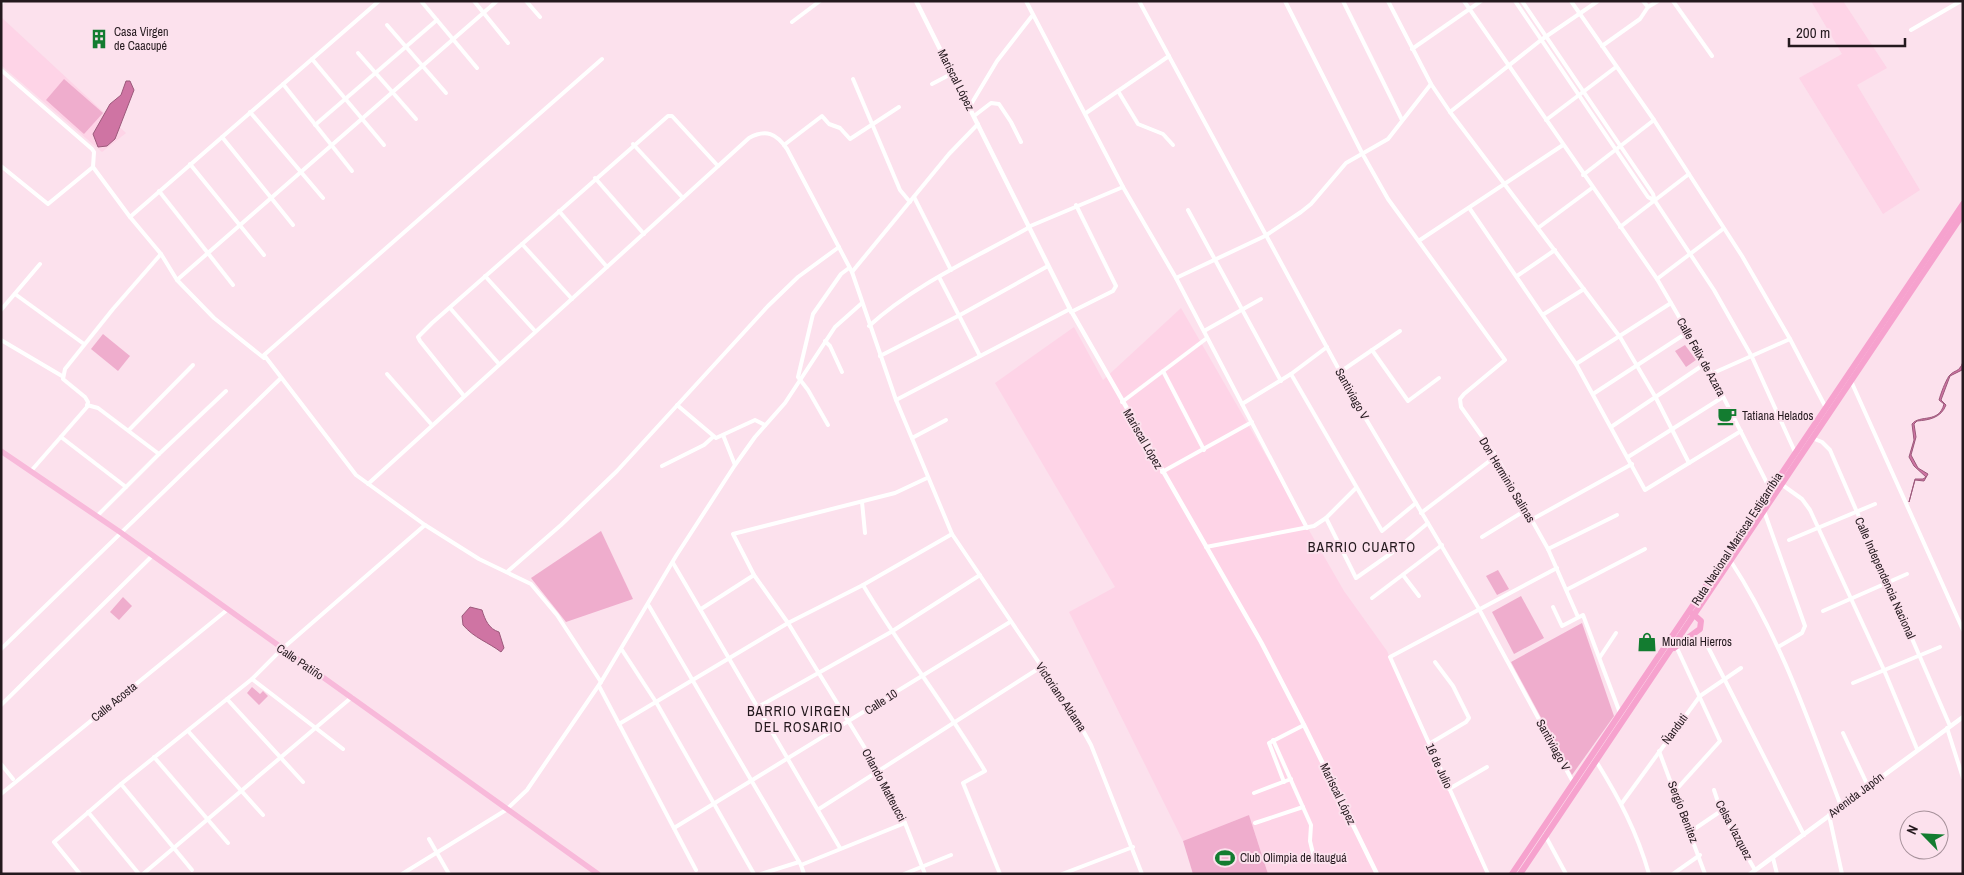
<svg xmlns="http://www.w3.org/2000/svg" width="1964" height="875" font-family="'Archivo Narrow',sans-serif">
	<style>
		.built { fill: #fed4e7 }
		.green { fill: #efadcd }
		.water { fill: #cf74a3; stroke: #9c597b }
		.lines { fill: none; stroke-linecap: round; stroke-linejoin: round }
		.minor { stroke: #fff; stroke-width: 4 }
		.tertiary { stroke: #fff; stroke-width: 4.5 }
		.primary { stroke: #f8b9da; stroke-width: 5.5 }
		.trunk { stroke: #f6a2ce; stroke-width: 6 }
		.labels { text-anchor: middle; stroke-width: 4; stroke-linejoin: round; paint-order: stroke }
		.poi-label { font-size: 12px; fill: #24191e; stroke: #fce1ed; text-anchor: start }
		.street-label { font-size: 12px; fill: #24191e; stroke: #fce1ed }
		.neighbourhood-label { font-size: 14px; letter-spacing: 1px; fill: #24191e; stroke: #fce1ed }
	</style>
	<rect width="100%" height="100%" fill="#fce1ed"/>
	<g class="built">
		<polygon points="1811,1 1843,1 1887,68 1857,85 1920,190 1883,214 1799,78 1842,54"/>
		<polygon points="1,17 126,133 102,152 1,65"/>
		<polygon points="1181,308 1344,591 1387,651 1486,874 1268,874 1249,815 1183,841 1069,612 1115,587 995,383 1074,327 1103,380"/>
	</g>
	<g class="green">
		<polygon points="64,79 103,113 84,134 46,100"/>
		<polygon points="103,334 130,356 118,371 91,349"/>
		<polygon points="1685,345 1696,360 1686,367 1675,351"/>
		<polygon points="601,531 633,599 566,622 531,578"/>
		<polygon points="1498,570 1509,589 1497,595 1486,576"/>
		<polygon points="1521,596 1544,638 1514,654 1492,612"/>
		<polygon points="123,597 132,606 119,620 110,612"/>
		<polygon points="1582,623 1614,716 1572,775 1511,662"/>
		<polygon points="252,687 260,694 263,691 268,696 259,705 247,693"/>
		<polygon points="1249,815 1268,874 1193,874 1183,841"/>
	</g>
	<g class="water">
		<polygon points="126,81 130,81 134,90 115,139 107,146 98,147 93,134 110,104 121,95"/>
		<path d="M1963,362L1962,370L1950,376L1941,400L1946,405C1941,418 1929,420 1917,421L1914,424L1916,437L1911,455L1918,468L1928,474L1924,481L1915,480L1909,502L1915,479H1923L1926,477L1914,466L1909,457L1914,440L1912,424C1920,414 1939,424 1944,404L1939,400C1941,393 1945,382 1949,376C1955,369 1959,373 1963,362Z"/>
		<path d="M470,607L482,610C485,620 489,629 499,632L504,648L501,652C488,642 474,638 463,625L462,616Z"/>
	</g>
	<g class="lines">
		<g class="minor">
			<polyline points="421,1 477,68"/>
			<polyline points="474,1 508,43"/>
			<polyline points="526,1 540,17"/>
			<polyline points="1026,1 1123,187 1176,278 1307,528"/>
			<polyline points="1139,1 1363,414 1479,609 1573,782"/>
			<polyline points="1285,1 1362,153 1388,199 1505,360 1464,394 1460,399 1461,407 1496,456 1548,549 1578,617"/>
			<polyline points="1343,1 1402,120"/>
			<polyline points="1388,1 1431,84 1450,112 1620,337 1656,398 1689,463"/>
			<polyline points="1464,1 1657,279 1706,363 1770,489"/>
			<polyline points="1515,1 1648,197 1655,201 1653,194 1522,1"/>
			<polyline points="1571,1 1654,120 1742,256 1790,339 1825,406"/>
			<polyline points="1643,1 1648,7"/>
			<polyline points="1673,1 1712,56"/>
			<polyline points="1,3 3,1"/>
			<polyline points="792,22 820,1"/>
			<polyline points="387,25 446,93"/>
			<polyline points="1911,30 1961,1"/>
			<polyline points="1602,46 1640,19 1648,7 1658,1"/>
			<polyline points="1412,49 1481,1"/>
			<polyline points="358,53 416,119"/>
			<polyline points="312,59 384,145"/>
			<polyline points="1,70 92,149 94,152 93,167 130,217 161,254 177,280 214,318 264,358"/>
			<polyline points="853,79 900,190 910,202"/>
			<polyline points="283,84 352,171"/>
			<polyline points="932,84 953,73"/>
			<polyline points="1118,91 1138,124 1163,134 1173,145"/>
			<polyline points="970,106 997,61 1032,16"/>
			<polyline points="250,112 323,198"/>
			<polyline points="1450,112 1541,40 1598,1"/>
			<polyline points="1086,113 1169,56"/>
			<polyline points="974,116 991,103 999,104 1011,122 1021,142"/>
			<polyline points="1546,120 1616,67"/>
			<polyline points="315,125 437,20"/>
			<polyline points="222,137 293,225"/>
			<polyline points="633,144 683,198"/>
			<polyline points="784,145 822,116 829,124 840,128 850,139 899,107"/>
			<polyline points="190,164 264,255"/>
			<polyline points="1,166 48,204 93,167"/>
			<polyline points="1583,175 1654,120"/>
			<polyline points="595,178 644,234"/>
			<polyline points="159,191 233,285"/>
			<polyline points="914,197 951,270"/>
			<polyline points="1655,201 1714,290 1752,357 1795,452"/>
			<polyline points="1470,209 1576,364 1645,490 1741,431"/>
			<polyline points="1188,210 1281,381"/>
			<polyline points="559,211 607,267"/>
			<polyline points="130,217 379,1"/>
			<polyline points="1028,227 1123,187"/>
			<polyline points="1620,227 1689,174"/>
			<polyline points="1538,228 1592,188"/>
			<polyline points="1420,240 1563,145"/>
			<polyline points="522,244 572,299"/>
			<polyline points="852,272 949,154 978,124"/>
			<polyline points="485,276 535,331"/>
			<polyline points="1517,276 1555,250"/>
			<polyline points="939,277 980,356"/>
			<polyline points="1176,278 1265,236 1301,212 1311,204 1346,163 1388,139 1431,84"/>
			<polyline points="1657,279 1723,229"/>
			<polyline points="177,280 497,1"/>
			<polyline points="15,294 84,344"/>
			<polyline points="450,308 499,364"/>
			<polyline points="1,310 40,264"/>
			<polyline points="1071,312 1113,291 1116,286 1076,205"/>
			<polyline points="1544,314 1584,289"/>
			<path d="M869,326C915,284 975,258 1028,228"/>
			<polyline points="1204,331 1261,299"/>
			<polyline points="1,340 62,376"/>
			<polyline points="825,341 830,346 842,372"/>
			<polyline points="1372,350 1408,401 1439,378"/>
			<polyline points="880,356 960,315 1048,266"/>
			<polyline points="1576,364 1671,303"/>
			<polyline points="1163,371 1204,450"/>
			<polyline points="1340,372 1400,331"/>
			<polyline points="387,374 432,425"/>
			<polyline points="1291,374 1382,531 1416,503"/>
			<polyline points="1711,374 1790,339"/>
			<polyline points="1851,381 1963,630"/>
			<polyline points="1593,394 1688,332"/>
			<polyline points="464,396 420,341 418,337 432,323 668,116 672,116 718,166"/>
			<polyline points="896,400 1070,309"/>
			<polyline points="1122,402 1207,338"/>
			<polyline points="1242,404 1291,374 1327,347"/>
			<polyline points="87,405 98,408 159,454"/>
			<polyline points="677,405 716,438 755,420 765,425"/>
			<polyline points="828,425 808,390 798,377 813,314 841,274 849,268"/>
			<polyline points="1611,427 1706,363"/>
			<polyline points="129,430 193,365"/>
			<polyline points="723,435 735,465"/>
			<polyline points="61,437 126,487"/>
			<polyline points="912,438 946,420"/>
			<polyline points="1812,438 1822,442 1830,450 1950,726"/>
			<polyline points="1628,457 1723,397"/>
			<polyline points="662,466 704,445 713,437"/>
			<polyline points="31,471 87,407 88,402 85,397 63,379 65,369 113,309 161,254"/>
			<polyline points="1162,472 1252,422"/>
			<path d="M368,484L749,138C766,129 776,133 787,149L852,272L896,400L952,534L1075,716L1091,745L1142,874"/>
			<polyline points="1781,484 1802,499 1810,510 1884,670 1917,749"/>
			<polyline points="862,502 865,533"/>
			<polyline points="1764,511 1805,626 1802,633 1778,647"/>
			<polyline points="1421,513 1496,456"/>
			<polyline points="97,516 159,454 226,391"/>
			<polyline points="1326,518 1356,578 1393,552 1428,523"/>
			<polyline points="1531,520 1632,464"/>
			<polyline points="1482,537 1526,510"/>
			<polyline points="1789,540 1875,504"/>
			<polyline points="1206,547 1314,526 1326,518 1356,488"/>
			<polyline points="1548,549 1617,515"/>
			<path d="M1730,560C1780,636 1809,722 1841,806"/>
			<polyline points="673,563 840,848"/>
			<polyline points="507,572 561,525 617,471 768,306 798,277 839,247"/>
			<polyline points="1403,575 1419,596"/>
			<path d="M863,585C901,649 947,707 985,771L963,783L1000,874"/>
			<polyline points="1568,589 1645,549"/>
			<polyline points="1372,598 1442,545"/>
			<polyline points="649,606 801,865"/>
			<polyline points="1553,607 1562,626 1583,615 1620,713"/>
			<polyline points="701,609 754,575"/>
			<polyline points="1823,611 1907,574"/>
			<polyline points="1707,645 1804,835"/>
			<polyline points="1,649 281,378"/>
			<polyline points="622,650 656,702 754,874"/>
			<polyline points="1600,657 1616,633"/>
			<polyline points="252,679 343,749"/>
			<polyline points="601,682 557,615 531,584 479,559 425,525 356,475 264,355 602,59"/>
			<polyline points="1853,683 1940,647"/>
			<polyline points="599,686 696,870"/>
			<polyline points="227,699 303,782"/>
			<polyline points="1,705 152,556"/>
			<polyline points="758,707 891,632 980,575"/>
			<polyline points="619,724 788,623 863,585 952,534"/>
			<polyline points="1947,728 1963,778"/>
			<polyline points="188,731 263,815"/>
			<polyline points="1843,733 1868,786"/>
			<polyline points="1273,740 1311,825 1310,841 1315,862"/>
			<polyline points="1429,744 1466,722 1469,718 1453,686 1435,662"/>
			<polyline points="1659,751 1705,874"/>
			<polyline points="154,757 228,843"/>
			<path d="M1596,761C1619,798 1637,832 1649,874"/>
			<polyline points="1,764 13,779"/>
			<polyline points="1284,782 1269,743 1304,725"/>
			<polyline points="121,784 192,870"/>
			<polyline points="1449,789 1487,767"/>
			<polyline points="1714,790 1721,811 1755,870"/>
			<polyline points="1675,791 1720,741 1676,646"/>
			<polyline points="1254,793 1291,779"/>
			<polyline points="1,794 227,610"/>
			<polyline points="1622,803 1700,696 1741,668"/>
			<polyline points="819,809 1041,667"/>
			<polyline points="88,812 139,874"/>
			<polyline points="1829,815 1842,874"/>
			<polyline points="1255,823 1303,807"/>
			<polyline points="674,828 1010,622"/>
			<polyline points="1690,832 1721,811"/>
			<polyline points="1545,835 1566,874"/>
			<polyline points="429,839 449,874"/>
			<polyline points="1773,858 1777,874"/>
			<polyline points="80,874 54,842 121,784 252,679 282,649 425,525"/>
			<polyline points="143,874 352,697"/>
			<polyline points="402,874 506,810 527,790 601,682 676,556 735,465 755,437 785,403 835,327 862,303"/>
			<polyline points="761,874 799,862"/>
			<polyline points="804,874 801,865 905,823"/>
			<polyline points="904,874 951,855"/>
			<polyline points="925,874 905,823 879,771 788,623 754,575 733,534 895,493 927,478"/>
			<polyline points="1062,874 1133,847"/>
			<polyline points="1488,874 1390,657 1557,568"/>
			<polyline points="1673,874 1700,855"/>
		</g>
		<g class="tertiary">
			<polyline points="916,1 1070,309 1261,642 1304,725 1377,874"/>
			<polyline points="1750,874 1963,717"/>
		</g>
		<polyline class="primary" points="1,451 120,532 598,874"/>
		<g class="trunk">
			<polyline points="1674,648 1700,629 1701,621 1693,614"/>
			<polyline points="1512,874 1963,204"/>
			<polyline points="1520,874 1963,214"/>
		</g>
	</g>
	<defs>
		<symbol id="building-bare" viewBox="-9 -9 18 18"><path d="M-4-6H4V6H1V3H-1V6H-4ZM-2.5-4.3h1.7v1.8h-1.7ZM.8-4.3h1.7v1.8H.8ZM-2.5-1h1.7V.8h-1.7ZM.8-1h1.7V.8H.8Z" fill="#137c30" stroke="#fce1ed" stroke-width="2.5" paint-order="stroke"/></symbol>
		<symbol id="cafe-bare" viewBox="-9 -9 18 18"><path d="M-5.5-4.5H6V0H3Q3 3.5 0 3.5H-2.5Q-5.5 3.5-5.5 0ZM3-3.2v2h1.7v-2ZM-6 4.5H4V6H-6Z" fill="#137c30" stroke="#fce1ed" stroke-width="2.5" paint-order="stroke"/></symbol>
		<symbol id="shop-bare" viewBox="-9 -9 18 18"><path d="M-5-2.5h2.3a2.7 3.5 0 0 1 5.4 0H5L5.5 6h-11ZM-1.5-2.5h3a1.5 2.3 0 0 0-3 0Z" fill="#137c30" stroke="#fce1ed" stroke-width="2.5" paint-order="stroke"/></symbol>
		<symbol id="stadium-bare" viewBox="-9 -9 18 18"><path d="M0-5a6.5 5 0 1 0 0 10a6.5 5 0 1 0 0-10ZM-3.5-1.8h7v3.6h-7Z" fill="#137c30" stroke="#fce1ed" stroke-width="2.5" paint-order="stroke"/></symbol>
	</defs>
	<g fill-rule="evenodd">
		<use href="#building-bare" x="85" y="25" width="28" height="28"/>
		<use href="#cafe-bare" x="1713" y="402" width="28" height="28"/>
		<use href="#shop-bare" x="1633" y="628" width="28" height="28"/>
		<use href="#stadium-bare" x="1211" y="844" width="28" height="28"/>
	</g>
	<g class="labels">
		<g class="poi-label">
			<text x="114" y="36">Casa Virgen<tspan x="114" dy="14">de Caacupé</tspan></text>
			<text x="1742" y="420">Tatiana Helados</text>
			<text x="1662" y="646">Mundial Hierros</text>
			<text x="1240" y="862">Club Olimpia de Itauguá</text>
		</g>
		<g class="street-label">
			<text transform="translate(956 80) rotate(63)" y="4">Mariscal López</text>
			<text transform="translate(1701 357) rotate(61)" y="4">Calle Felix de Azara</text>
			<text transform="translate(1352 394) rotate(61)" y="4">Santiviago V</text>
			<text transform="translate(1143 439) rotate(60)" y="4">Mariscal López</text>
			<text transform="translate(1507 480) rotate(59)" y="4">Don Herminio Salinas</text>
			<text transform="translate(1737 539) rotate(-57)" y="4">Ruta Nacional Mariscal Estigarribia</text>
			<text transform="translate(1885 578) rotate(66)" y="4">Calle Independencia Nacional</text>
			<text transform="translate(300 662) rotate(34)" y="4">Calle Patiño</text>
			<text transform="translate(1061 697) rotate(56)" y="4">Victoriano Aldama</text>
			<text transform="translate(114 702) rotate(-39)" y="4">Calle Acosta</text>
			<text transform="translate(881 702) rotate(-33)" y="4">Calle 10</text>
			<text transform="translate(1675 729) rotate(-54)" y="4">Ñanduti</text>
			<text transform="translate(1553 745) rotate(61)" y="4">Santiviago V</text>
			<text transform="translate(1439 766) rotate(66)" y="4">16 de Julio</text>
			<text transform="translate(884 785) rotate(62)" y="4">Orlando Matteucci</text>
			<text transform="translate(1338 794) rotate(64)" y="4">Mariscal López</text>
			<text transform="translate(1856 795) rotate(-37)" y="4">Avenida Japón</text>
			<text transform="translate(1683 812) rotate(69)" y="4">Sergio Benitez</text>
			<text transform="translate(1734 830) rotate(62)" y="4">Celsa Vazquez</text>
		</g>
		<g class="neighbourhood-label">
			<text x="1362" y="552">BARRIO CUARTO</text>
			<text x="799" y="716">BARRIO VIRGEN<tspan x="799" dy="16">DEL ROSARIO</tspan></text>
		</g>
	</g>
	<rect width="1964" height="875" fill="none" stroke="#24191e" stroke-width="5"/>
	<g transform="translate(1924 835) rotate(294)"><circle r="24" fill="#fce1ed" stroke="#a6919a"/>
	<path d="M0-4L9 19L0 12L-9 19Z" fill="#137c30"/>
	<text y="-8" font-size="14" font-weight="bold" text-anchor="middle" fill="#24191e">N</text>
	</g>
	<path d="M1789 38v8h116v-8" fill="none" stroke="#24191e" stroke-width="2.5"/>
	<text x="1796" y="38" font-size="15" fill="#24191e" stroke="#fce1ed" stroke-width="4" paint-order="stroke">200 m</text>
</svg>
